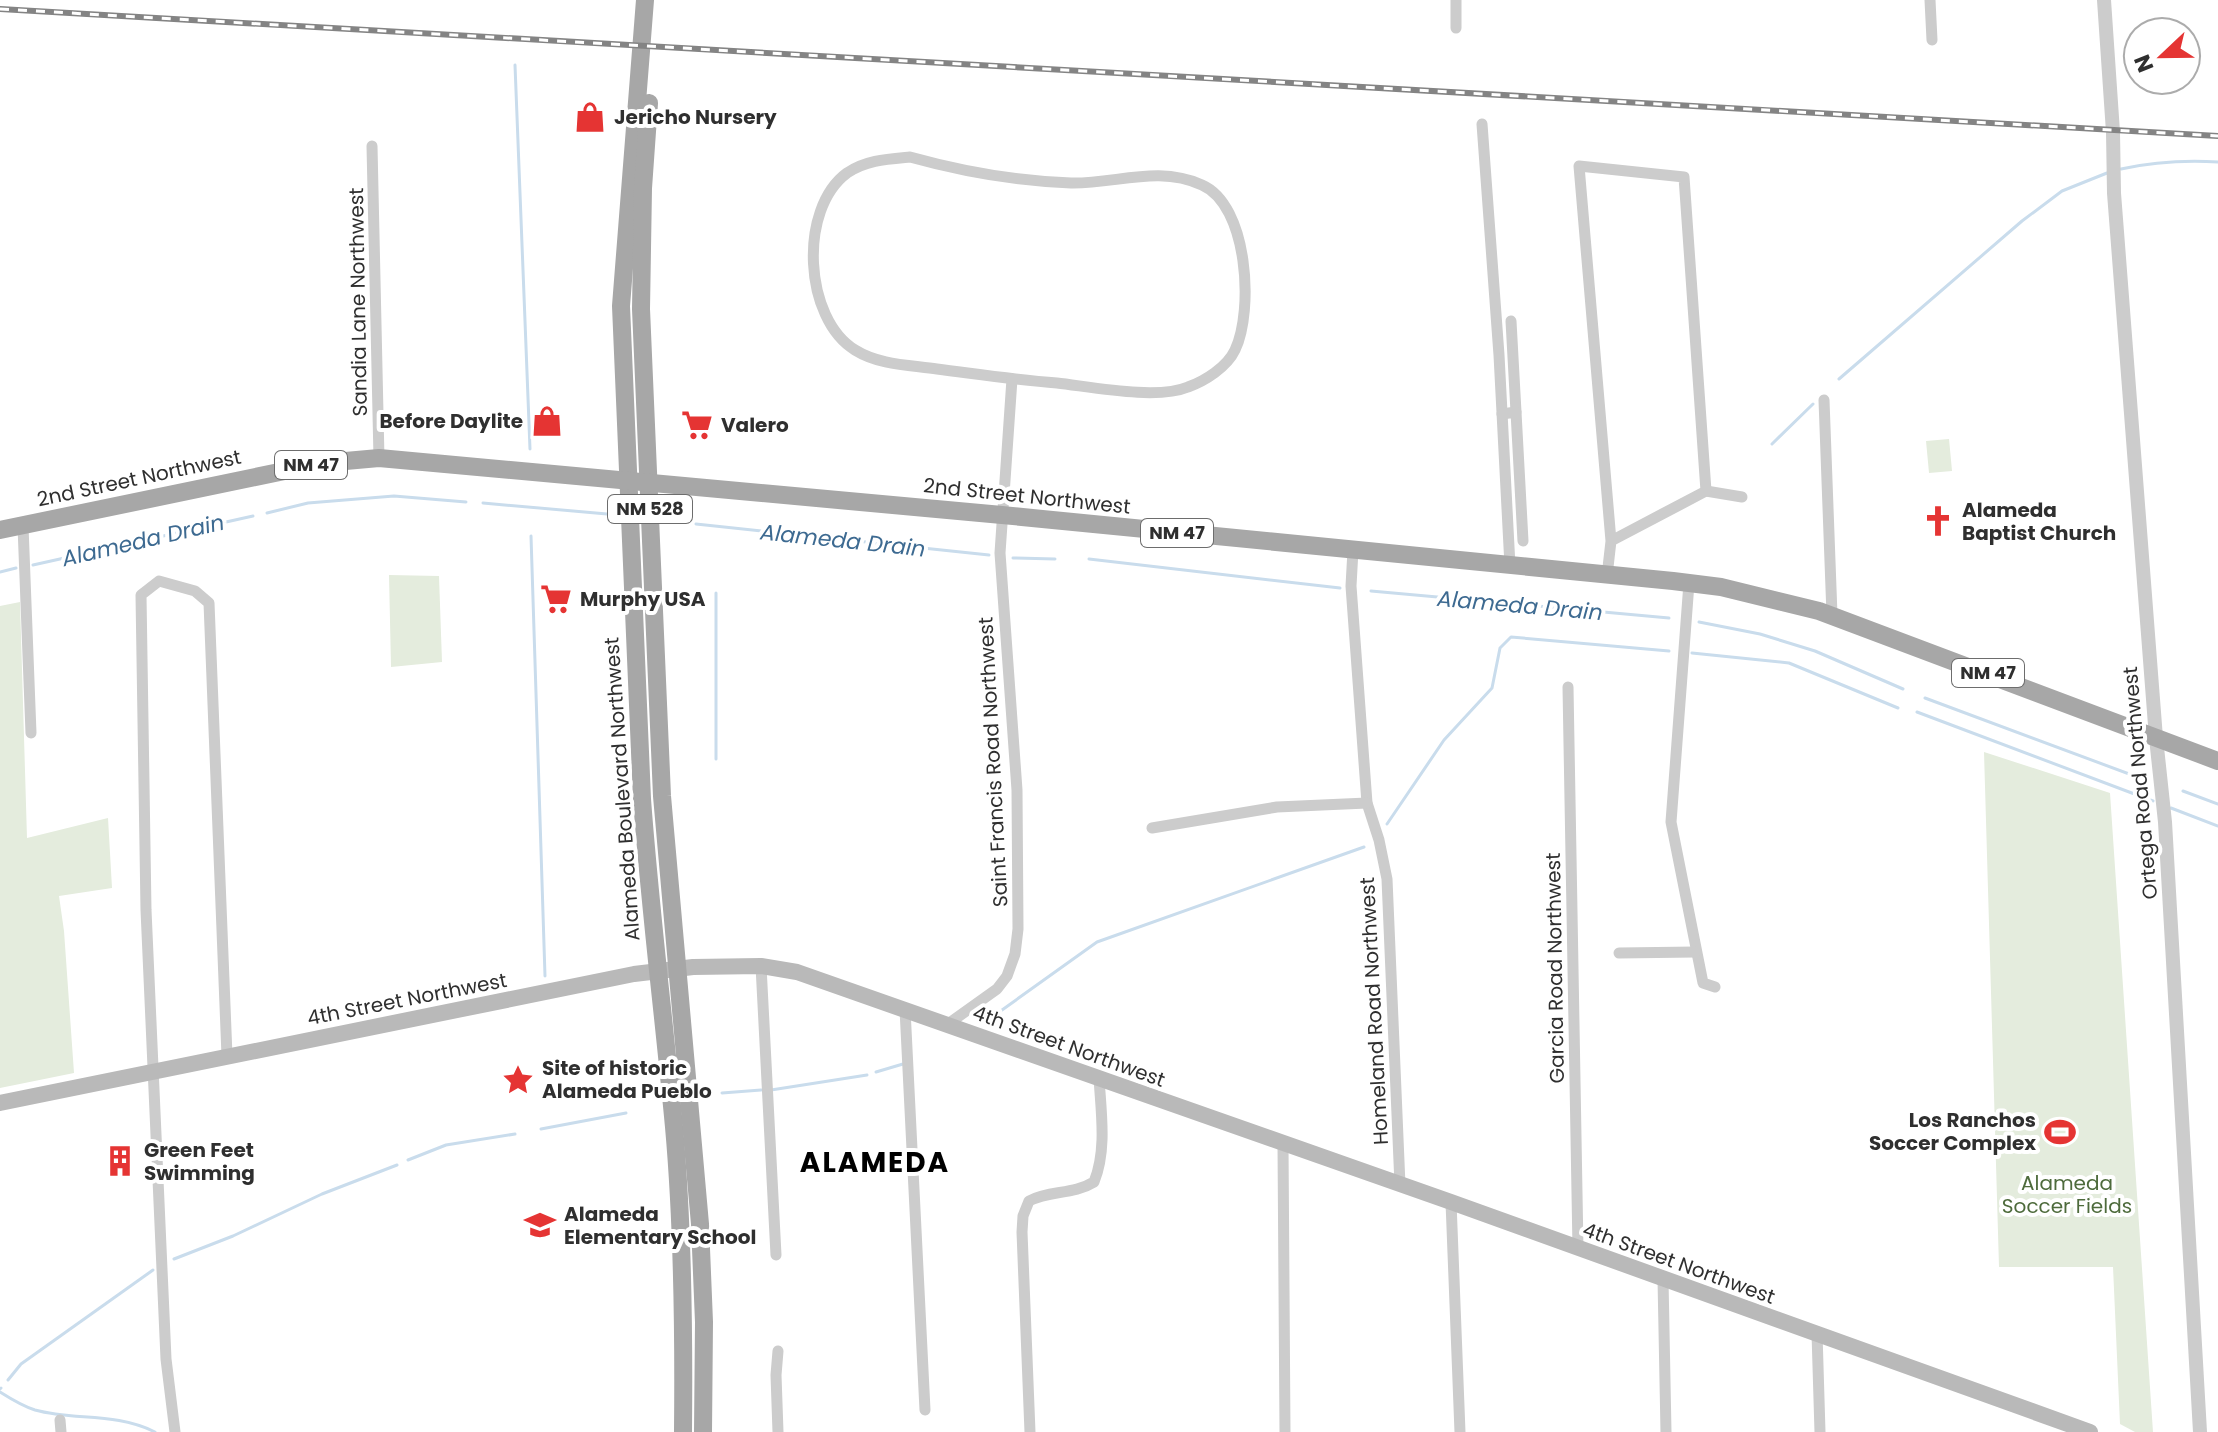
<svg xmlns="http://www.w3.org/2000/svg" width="2218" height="1432" font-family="Poppins,sans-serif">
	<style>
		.green { fill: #e4ecdd }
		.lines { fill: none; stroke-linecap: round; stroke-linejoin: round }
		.stream { stroke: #c9dcec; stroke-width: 3 }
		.minor { stroke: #ccc; stroke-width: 11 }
		.tertiary { stroke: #ccc; stroke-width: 14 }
		.secondary { stroke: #b9b9b9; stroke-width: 16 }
		.primary { stroke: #a7a7a7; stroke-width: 18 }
		.rail-casing { stroke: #848484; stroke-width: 6 }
		.rail { stroke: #fff; stroke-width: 3; stroke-dasharray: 9; stroke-linecap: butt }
		.labels { text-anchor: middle; stroke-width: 8; stroke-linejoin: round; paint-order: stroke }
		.shield { fill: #fff; stroke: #6d6d6d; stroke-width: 2 }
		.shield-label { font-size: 18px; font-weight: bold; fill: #2f2f2f }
		.poi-label { font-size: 20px; font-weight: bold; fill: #2f2f2f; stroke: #fff; text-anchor: start }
		.street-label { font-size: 20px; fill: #2f2f2f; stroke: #fff }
		.park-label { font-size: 20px; fill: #4e6b3c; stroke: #fff }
		.water-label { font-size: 22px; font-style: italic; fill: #3d6a91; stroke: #fff }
		.district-label { font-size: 28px; font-weight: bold; letter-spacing: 2px; fill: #000; stroke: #fff }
	</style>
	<rect width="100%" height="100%" fill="#fff"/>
	<g class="green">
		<polygon points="1949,439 1952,471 1929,473 1926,441"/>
		<polygon points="389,575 439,576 442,662 391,667"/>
		<polygon points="20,602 27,838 108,818 112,888 59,896 64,931 74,1073 0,1088 0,606"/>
		<polygon points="1984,752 2110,793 2153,1432 2135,1432 2120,1424 2113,1267 1999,1267"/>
	</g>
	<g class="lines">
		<g class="stream">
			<polyline points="515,65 530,449"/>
			<path d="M2121,169C2153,162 2185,160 2218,162"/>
			<polyline points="1839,379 2022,221 2062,191 2107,173"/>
			<polyline points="1772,444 1813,404"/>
			<polyline points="483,503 607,514"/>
			<polyline points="267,513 308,503 394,496 466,502"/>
			<polyline points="696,524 989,555"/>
			<polyline points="531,536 545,976"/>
			<polyline points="1013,558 1055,559"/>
			<polyline points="1089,559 1340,588"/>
			<polyline points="33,565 253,516"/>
			<polyline points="0,572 16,568"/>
			<polyline points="1371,591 1669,618"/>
			<polyline points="1699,622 1760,634 1815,651 1903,689"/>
			<polyline points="1692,653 1789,663 1898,708"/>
			<polyline points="1925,698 2148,781"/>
			<polyline points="1917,712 2153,801"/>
			<polyline points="716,759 716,593"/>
			<polyline points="2183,791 2218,804"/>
			<polyline points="2171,808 2218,826"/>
			<polyline points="1387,824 1444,740 1492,688 1500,648 1511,637 1669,651"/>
			<polyline points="988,1020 1097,942 1364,847"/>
			<polyline points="876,1072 903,1064"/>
			<polyline points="771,1090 867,1075"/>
			<polyline points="722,1093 761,1090"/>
			<polyline points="541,1129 626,1113"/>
			<polyline points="408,1160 446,1145 515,1134"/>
			<polyline points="174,1259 233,1236 322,1194 397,1165"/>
			<polyline points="8,1380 21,1364 153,1270"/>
			<polyline points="0,1389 1,1388"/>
			<path d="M0,1392C11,1399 22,1406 35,1410C75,1421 114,1412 155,1432"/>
		</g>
		<g class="minor">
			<polyline points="1456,0 1456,28"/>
			<polyline points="1930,0 1932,40"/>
			<polyline points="1482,124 1499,355 1510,566"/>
			<polyline points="372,146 379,458"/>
			<path d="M910,157C964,172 1016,181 1071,183C1116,184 1158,165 1202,185C1248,205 1254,310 1235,350C1227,367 1205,381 1188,387C1157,400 1092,387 1057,383C1016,380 977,374 937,369C909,365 879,365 855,350C804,319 798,209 847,173C866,160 888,159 910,157Z"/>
			<polyline points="1511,321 1516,412"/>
			<polyline points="1824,400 1832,615"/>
			<polyline points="1502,414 1516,412 1523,541"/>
			<polyline points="1706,491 1742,497"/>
			<polyline points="23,526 31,733"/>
			<polyline points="1353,550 1351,586 1367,803 1379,840 1387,879 1400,1185"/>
			<polyline points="1607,576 1611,541 1579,166 1684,177 1706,491 1611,541"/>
			<polyline points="1689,583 1671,822 1703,983 1715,987"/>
			<polyline points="1568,687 1578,1249"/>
			<polyline points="1152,828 1277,807 1367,803"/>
			<polyline points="1619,953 1695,952"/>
			<polyline points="761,966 776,1255"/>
			<polyline points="905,1009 925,1410"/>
			<polyline points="948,1024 997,989 1007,976 1015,954 1018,929 1017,790 1000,553 1012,379"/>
			<polyline points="1283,1144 1285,1432"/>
			<polyline points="1451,1202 1460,1432"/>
			<polyline points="1663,1279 1666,1432"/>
			<polyline points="1817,1333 1820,1432"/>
			<polyline points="60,1420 61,1432"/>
			<polyline points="175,1432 166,1359 146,910 141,595 159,581 195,591 209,603 227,1056"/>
			<polyline points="778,1432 776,1375 778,1351"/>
			<path d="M1030,1432L1022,1232L1023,1216L1029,1201C1050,1190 1073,1195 1094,1182C1107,1150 1101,1112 1099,1078"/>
		</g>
		<polyline class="tertiary" points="2104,0 2113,132 2114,193 2156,738 2165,822 2200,1432"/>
		<polyline class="secondary" points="0,1103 634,974 693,967 761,966 797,972 1451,1202 2090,1432"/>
		<g class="primary">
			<path d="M645,0L621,306L642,799C650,909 664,1018 674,1127C683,1228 684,1330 683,1432"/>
			<polyline points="649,103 643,188 641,309 662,796 700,1224 704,1322 703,1432"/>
			<polyline points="0,530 323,463 379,458 1002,515 1673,581 1721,587 1819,611 2218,761"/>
		</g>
		<defs>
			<polyline id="rail" points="0,9 2218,136"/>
		</defs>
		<use href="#rail" class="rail-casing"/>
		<use href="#rail" class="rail"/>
	</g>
	<defs>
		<symbol id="shop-bare" viewBox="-9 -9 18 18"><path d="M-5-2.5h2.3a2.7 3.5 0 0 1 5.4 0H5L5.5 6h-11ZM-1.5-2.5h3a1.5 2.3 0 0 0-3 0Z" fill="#e53433" stroke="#fff" stroke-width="2.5" paint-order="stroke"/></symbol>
		<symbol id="supermarket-bare" viewBox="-9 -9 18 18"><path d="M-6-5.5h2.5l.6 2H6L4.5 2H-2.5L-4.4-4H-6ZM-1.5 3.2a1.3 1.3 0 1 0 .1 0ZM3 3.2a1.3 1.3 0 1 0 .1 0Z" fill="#e53433" stroke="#fff" stroke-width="2.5" paint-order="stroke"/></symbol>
		<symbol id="church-bare" viewBox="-9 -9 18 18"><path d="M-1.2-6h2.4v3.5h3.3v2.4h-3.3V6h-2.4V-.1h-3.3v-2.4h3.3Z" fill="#e53433" stroke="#fff" stroke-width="2.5" paint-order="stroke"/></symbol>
		<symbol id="sight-bare" viewBox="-9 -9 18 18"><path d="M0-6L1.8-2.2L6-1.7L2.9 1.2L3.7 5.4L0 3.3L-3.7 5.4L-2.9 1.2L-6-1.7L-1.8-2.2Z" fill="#e53433" stroke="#fff" stroke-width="2.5" paint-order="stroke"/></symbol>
		<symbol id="stadium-bare" viewBox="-9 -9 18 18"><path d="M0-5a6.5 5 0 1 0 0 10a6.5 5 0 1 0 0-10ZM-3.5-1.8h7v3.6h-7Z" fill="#e53433" stroke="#fff" stroke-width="2.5" paint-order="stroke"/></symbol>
		<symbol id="building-bare" viewBox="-9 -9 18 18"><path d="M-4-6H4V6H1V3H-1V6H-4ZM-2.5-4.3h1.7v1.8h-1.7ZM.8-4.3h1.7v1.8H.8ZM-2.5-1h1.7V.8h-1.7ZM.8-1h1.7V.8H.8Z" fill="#e53433" stroke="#fff" stroke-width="2.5" paint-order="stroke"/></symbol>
		<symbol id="school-bare" viewBox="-9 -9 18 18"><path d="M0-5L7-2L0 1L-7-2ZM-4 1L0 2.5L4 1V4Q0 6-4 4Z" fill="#e53433" stroke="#fff" stroke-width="2.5" paint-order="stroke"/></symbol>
	</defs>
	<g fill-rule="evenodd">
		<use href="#shop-bare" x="568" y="95" width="44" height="44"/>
		<use href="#shop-bare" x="525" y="399" width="44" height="44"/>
		<use href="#supermarket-bare" x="675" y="403" width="44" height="44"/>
		<use href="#church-bare" x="1916" y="499" width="44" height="44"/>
		<use href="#supermarket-bare" x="534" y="577" width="44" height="44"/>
		<use href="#sight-bare" x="496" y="1058" width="44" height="44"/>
		<use href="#stadium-bare" x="2038" y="1110" width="44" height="44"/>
		<use href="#building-bare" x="98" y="1139" width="44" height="44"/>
		<use href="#school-bare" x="518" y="1203" width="44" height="44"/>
	</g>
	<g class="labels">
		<g class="shield">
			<rect x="275" y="451" width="72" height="28" rx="6"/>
			<rect x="608" y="495" width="84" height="28" rx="6"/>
			<rect x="1141" y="519" width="72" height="28" rx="6"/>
			<rect x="1952" y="659" width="72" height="28" rx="6"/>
		</g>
		<g class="shield-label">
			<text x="311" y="471">NM 47</text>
			<text x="650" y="515">NM 528</text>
			<text x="1177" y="539">NM 47</text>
			<text x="1988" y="679">NM 47</text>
		</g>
		<g class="poi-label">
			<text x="614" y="124">Jericho Nursery</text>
			<text x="523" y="428" text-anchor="end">Before Daylite</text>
			<text x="721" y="432">Valero</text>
			<text x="1962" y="517">Alameda<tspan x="1962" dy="23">Baptist Church</tspan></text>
			<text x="580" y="606">Murphy USA</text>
			<text x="542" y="1075">Site of historic<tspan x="542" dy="23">Alameda Pueblo</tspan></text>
			<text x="2036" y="1127" text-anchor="end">Los Ranchos<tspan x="2036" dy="23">Soccer Complex</tspan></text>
			<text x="144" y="1157">Green Feet<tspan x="144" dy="23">Swimming</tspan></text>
			<text x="564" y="1221">Alameda<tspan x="564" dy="23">Elementary School</tspan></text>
		</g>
		<g class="street-label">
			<text transform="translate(358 302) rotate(-91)" y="7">Sandia Lane Northwest</text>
			<text transform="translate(139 478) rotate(-12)" y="7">2nd Street Northwest</text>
			<text transform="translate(1027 496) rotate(6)" y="7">2nd Street Northwest</text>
			<text transform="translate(993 762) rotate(-93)" y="7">Saint Francis Road Northwest</text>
			<text transform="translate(2140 783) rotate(-95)" y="7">Ortega Road Northwest</text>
			<text transform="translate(622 789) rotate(-94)" y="7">Alameda Boulevard Northwest</text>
			<text transform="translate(1555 968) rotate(-91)" y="7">Garcia Road Northwest</text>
			<text transform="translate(407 999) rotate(-11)" y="7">4th Street Northwest</text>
			<text transform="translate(1374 1011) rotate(-93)" y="7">Homeland Road Northwest</text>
			<text transform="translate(1069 1046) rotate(20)" y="7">4th Street Northwest</text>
			<text transform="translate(1679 1263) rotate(20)" y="7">4th Street Northwest</text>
		</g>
		<g class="park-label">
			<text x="2067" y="1190">Alameda<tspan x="2067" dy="23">Soccer Fields</tspan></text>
		</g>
		<g class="water-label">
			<text transform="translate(143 540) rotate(-13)" y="8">Alameda Drain</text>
			<text transform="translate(843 540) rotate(6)" y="8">Alameda Drain</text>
			<text transform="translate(1520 605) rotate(5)" y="8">Alameda Drain</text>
		</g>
		<g class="district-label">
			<text x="875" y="1172">ALAMEDA</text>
		</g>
	</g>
	<g transform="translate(2162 56) rotate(248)"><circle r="38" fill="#ffffff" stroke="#acacac" stroke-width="2"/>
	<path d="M0-6L14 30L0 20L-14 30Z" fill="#e53433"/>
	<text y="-12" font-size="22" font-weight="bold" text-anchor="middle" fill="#2f2f2f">N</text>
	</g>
</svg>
